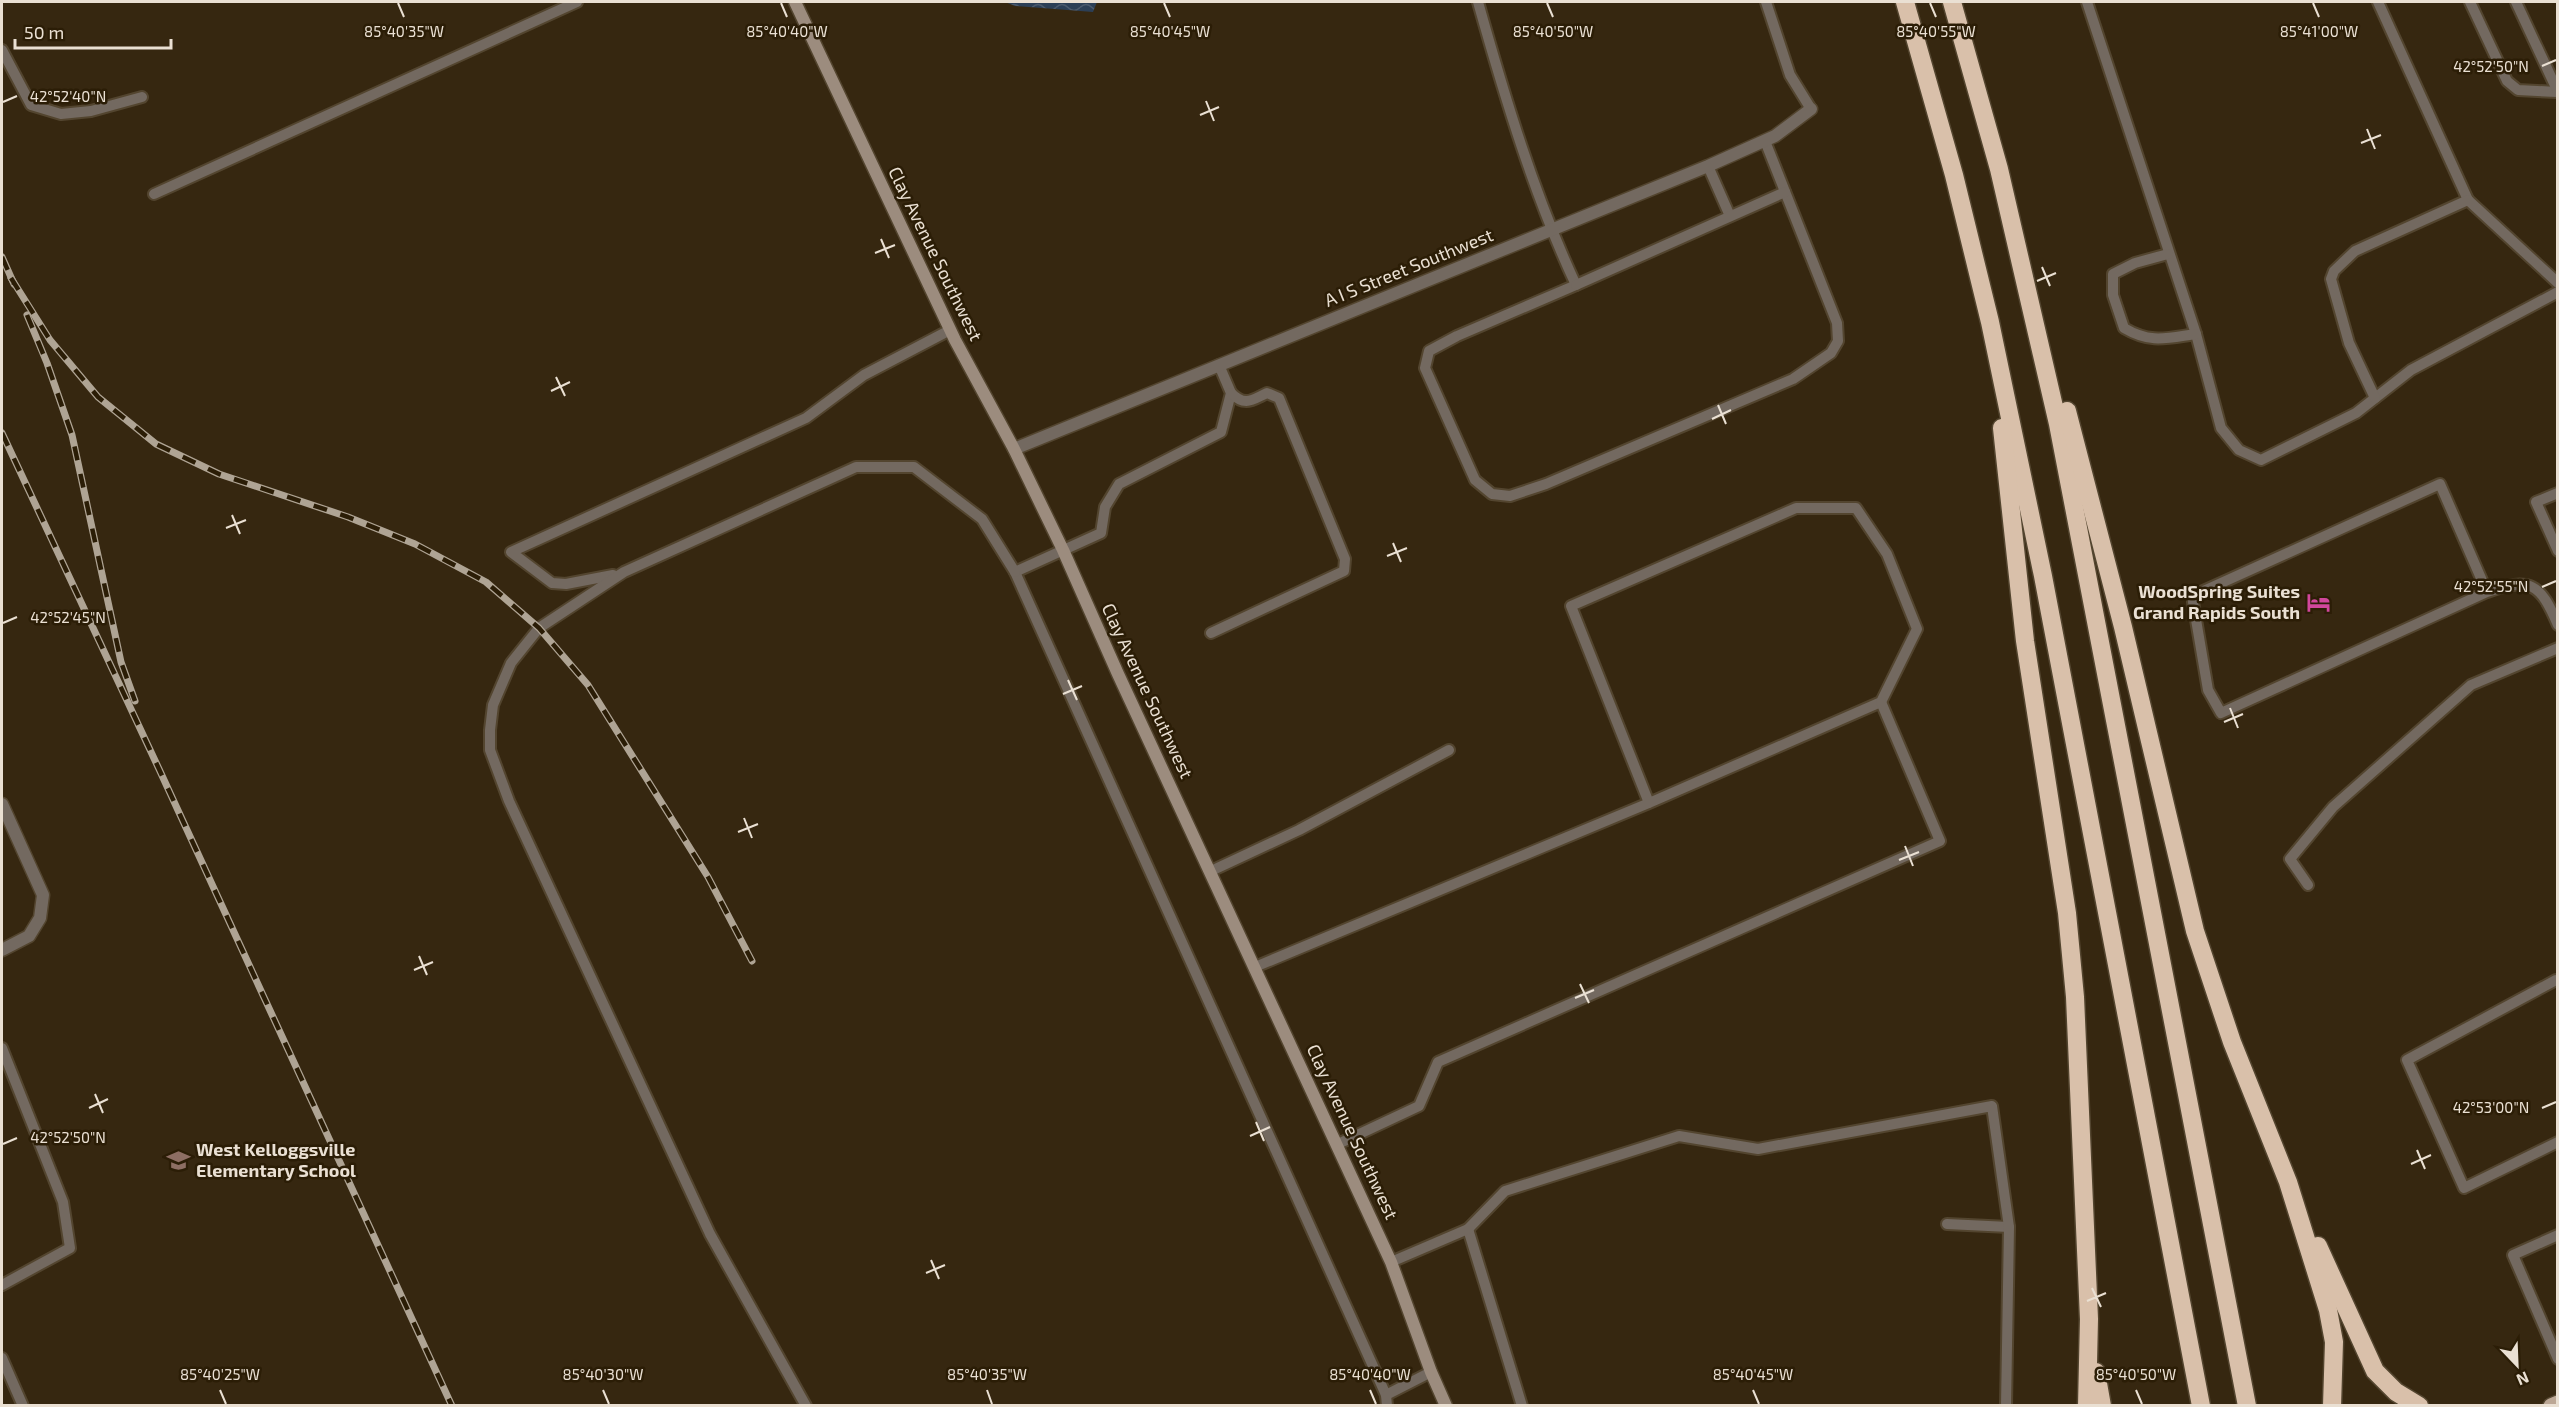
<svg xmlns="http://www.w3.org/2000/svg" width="2559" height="1407" font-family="'Exo 2',sans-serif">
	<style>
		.water { fill: url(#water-waves) }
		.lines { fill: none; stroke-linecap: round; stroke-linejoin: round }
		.lane-casing { stroke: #53452f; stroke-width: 14 }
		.street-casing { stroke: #53452f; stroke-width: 15 }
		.secondary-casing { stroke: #53452f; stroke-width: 15 }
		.primary-casing { stroke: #53452f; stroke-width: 18 }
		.highway-casing { stroke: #53452f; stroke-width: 21 }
		.lane { stroke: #736960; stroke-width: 10 }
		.street { stroke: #736960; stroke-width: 12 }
		.secondary { stroke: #9c8c7e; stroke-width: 12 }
		.primary { stroke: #bca795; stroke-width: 15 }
		.highway { stroke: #d9c0aa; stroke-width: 18 }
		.rail-casing { stroke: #afa494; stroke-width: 7 }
		.rail { stroke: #2b1d06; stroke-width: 4.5; stroke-dasharray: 14; stroke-linecap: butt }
		.ticks { fill: none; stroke: #eae0d3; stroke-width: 2 }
		.labels { text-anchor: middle; stroke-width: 5; stroke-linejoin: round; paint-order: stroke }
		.street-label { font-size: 18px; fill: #eae0d3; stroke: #2b1d06 }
		.poi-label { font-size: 18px; font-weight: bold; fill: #eae0d3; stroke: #2b1d06; text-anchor: end }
		.ticks-label { font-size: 15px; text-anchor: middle; fill: #eae0d3; stroke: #2b1d06; stroke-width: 5; stroke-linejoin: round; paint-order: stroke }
	</style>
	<defs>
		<pattern id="water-waves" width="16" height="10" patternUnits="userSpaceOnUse" patternTransform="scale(1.5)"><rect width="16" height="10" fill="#2c3f56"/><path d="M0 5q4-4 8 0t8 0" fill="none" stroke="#4b5a6d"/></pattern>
	</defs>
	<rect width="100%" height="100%" fill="#362710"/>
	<polygon class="water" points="1005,2 1097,2 1093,12 1015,6"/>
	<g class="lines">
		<defs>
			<g id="lane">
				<path d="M1478,2C1505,98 1534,195 1576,285L1457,336L1429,351L1425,368L1475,480L1492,494L1510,496L1546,484L1793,379L1831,353L1838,341L1837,323L1765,141"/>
				<polyline points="1766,2 1790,75 1811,109"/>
				<polyline points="2087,2 2196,334 2221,428 2239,450 2261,460 2356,413 2411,370 2558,292"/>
				<polyline points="2378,2 2468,200"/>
				<polyline points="2470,2 2507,81 2518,90 2557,92"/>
				<polyline points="2516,2 2558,92"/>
				<polyline points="2,50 31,105 61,114 91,111 142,97"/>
				<polyline points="1708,166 1730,216"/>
				<polyline points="154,194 577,2"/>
				<path d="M2168,254L2135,263L2113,274V295L2124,328C2151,344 2167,338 2196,334"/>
				<polyline points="1576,285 1785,192"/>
				<polyline points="1219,365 1231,393 1221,432 1119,484 1105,507 1101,533 1015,572 1386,1395"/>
				<polyline points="2375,398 2349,343 2331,279 2334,271 2355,251 2468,200 2558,283"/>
				<polyline points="2558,493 2536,502 2558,551"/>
				<polyline points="613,575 566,584 552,583 511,552 806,418 864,375 950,330"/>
				<path d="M2487,592L2440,484L2199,593L2193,602L2208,690L2221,713L2487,592C2531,577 2540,583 2558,625"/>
				<path d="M1211,633L1344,571L1345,559L1279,398L1267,393C1252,400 1245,407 1231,393"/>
				<polyline points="1211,871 1299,830 1449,750"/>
				<polyline points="2308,885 2290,859 2333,807 2471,685 2558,648"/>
				<polyline points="1255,967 1649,803 1881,702 1917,629 1887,554 1856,508 1796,508 1571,606 1649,803"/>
				<polyline points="2556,980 2407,1060 2464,1188 2558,1142"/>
				<polyline points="2,1048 63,1202 70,1248 2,1285"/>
				<polyline points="1338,1144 1419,1106 1438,1062 1940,841 1881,702"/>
				<polyline points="1947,1224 2009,1227"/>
				<polyline points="1468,1229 1522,1406"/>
				<polyline points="2558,1235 2513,1255 2558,1359"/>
				<polyline points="1391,1262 1468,1229 1505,1191 1679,1136 1758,1149 1992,1106 2009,1227 2006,1406"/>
				<polyline points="2,1358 23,1406"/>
				<polyline points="806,1406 710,1234 509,801 490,750 490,730 493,705 511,663 539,628 624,572 856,467 914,467 982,519 1015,572"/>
				<polyline points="1387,1406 1386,1395 1431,1372"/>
			</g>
			<g id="street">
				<polyline points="1014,449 1708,166 1775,136 1811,109"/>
				<polyline points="2,804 43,895 40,918 29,936 2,950"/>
			</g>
			<polyline id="secondary" points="795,2 955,340 1014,449 1063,550 1118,674 1391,1262 1431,1372 1446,1406"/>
			<polyline id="primary" points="2551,1406 2558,1403"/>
			<g id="highway">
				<polyline points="1905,2 1954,175 1990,322 2043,576 2201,1406"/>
				<polyline points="1952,2 1999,169 2058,424 2247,1406"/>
				<polyline points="2067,411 2123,627 2195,931 2232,1042 2288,1182 2328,1310 2334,1342 2332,1406"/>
				<polyline points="2002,428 2025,641 2067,913 2075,997 2089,1319 2087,1406"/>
				<polyline points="2318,1246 2375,1371 2396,1392 2419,1406"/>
				<polyline points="2096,1372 2102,1406"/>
			</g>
		</defs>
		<use href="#lane" class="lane-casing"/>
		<use href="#street" class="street-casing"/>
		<use href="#secondary" class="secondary-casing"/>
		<use href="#primary" class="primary-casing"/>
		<use href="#highway" class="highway-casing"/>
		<use href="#lane" class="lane"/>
		<use href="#street" class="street"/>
		<use href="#secondary" class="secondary"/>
		<use href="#primary" class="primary"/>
		<use href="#highway" class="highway"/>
		<defs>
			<g id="rail">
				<polyline points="2,257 14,284"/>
				<polyline points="11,278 50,340 98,397 156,444 219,474 348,517 415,544 486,582 539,628 588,685 708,877 752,961"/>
				<polyline points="27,315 47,363 72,435 121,662 135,701"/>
				<polyline points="2,433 159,769 452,1406"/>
			</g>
		</defs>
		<use href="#rail" class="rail-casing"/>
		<use href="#rail" class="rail"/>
	</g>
	<path class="ticks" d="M398,3L404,17M781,3L787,17M1164,3L1170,17M1547,3L1553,17M1930,3L1936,17M2313,3L2319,17M2542,66L2556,60M1206,101L1214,121M3,102L17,96M1200,115L1219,107M2367,129L2375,149M2361,143L2381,135M881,239L889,258M875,253L895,245M2042,267L2050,286M2037,281L2056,273M556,377L565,396M551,391L570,382M1718,405L1726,424M1712,419L1731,410M232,515L240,534M226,528L246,520M1393,543L1401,562M1387,556L1407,548M2542,587L2556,581M3,623L17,617M1068,680L1077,700M1063,694L1082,686M2230,708L2238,728M2224,722L2243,714M744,818L752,838M738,832L758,824M1905,846L1913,866M1899,860L1919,852M419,956L427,975M414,970L433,962M1580,984L1589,1003M1575,998L1594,990M95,1094L103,1113M89,1108L108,1099M2542,1108L2556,1102M1256,1122L1264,1141M1250,1136L1270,1127M3,1144L17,1138M2417,1150L2425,1169M2411,1164L2431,1155M931,1260L939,1279M926,1273L945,1265M2092,1288L2101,1307M2087,1301L2106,1293M220,1390L226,1404M603,1390L609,1404M987,1390L992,1404M1370,1390L1376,1404M1753,1390L1759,1404M2136,1390L2142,1404"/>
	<defs>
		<symbol id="hotel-bare" viewBox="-9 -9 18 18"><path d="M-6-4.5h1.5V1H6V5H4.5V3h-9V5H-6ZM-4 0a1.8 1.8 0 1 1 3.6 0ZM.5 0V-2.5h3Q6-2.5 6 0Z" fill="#d1479c" stroke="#2b1d06" stroke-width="2.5" paint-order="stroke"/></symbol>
		<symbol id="school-bare" viewBox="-9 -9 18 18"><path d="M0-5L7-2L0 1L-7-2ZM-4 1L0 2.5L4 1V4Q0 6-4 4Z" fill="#8d6e63" stroke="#2b1d06" stroke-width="2.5" paint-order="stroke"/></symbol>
	</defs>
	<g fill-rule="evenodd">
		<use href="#hotel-bare" x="2302" y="586" width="33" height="33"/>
		<use href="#school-bare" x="162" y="1144" width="33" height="33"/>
	</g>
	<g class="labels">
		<g class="street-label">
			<text transform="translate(935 254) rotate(64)" y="6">Clay Avenue Southwest</text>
			<text transform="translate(1409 268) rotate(-22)" y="6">A I S Street Southwest</text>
			<text transform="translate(1147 691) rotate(65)" y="6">Clay Avenue Southwest</text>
			<text transform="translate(1352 1132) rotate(65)" y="6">Clay Avenue Southwest</text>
		</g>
		<g class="poi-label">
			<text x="2300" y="598">WoodSpring Suites<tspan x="2300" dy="21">Grand Rapids South</tspan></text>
			<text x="196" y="1156" text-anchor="start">West Kelloggsville<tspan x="196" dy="21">Elementary School</tspan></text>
		</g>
	</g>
	<g class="ticks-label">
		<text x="404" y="37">85°40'35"W</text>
		<text x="787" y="37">85°40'40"W</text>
		<text x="1170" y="37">85°40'45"W</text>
		<text x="1553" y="37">85°40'50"W</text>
		<text x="1936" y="37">85°40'55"W</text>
		<text x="2319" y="37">85°41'00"W</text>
		<text x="2491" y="72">42°52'50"N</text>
		<text x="68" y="102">42°52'40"N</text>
		<text x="2491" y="592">42°52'55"N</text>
		<text x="68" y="623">42°52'45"N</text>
		<text x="2491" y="1113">42°53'00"N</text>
		<text x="68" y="1143">42°52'50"N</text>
		<text x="220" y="1380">85°40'25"W</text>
		<text x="603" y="1380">85°40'30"W</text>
		<text x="987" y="1380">85°40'35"W</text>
		<text x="1370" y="1380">85°40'40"W</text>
		<text x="1753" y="1380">85°40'45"W</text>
		<text x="2136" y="1380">85°40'50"W</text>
	</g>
	<rect width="2559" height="1407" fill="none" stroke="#eae0d3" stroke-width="6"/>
	<g transform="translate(2517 1365) rotate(157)" stroke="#2b1d06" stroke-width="4.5" paint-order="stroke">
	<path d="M0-4.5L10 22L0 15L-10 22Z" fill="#eae0d3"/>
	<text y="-9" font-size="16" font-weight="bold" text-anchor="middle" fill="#eae0d3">N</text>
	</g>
	<path d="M15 39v9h156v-9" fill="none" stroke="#eae0d3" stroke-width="3"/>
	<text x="24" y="39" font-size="18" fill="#eae0d3" stroke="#2b1d06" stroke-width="4.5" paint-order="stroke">50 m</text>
</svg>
